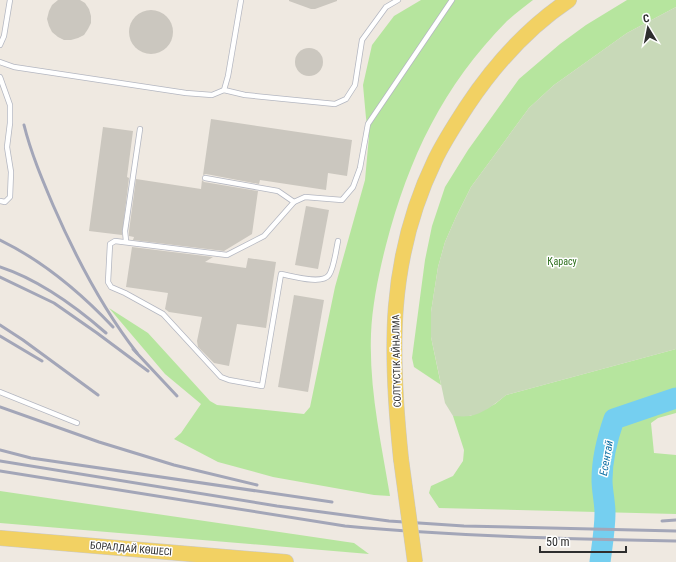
<svg xmlns="http://www.w3.org/2000/svg" width="676" height="562" font-family="'Roboto Condensed',sans-serif">
	<style>
		.green { fill: #b6e59e }
		.cemetery { fill: #c8d9b8 }
		.lines { fill: none; stroke-linecap: round; stroke-linejoin: round }
		.river { stroke: #75cff0; stroke-width: 21 }
		.building { fill: #cbc7bf }
		.service-casing { stroke: #b4b7c1; stroke-width: 6 }
		.primary-casing { stroke: #c9c9c9; stroke-width: 16 }
		.service { stroke: #fff; stroke-width: 4.5 }
		.primary { stroke: #f2d163; stroke-width: 15 }
		.rail { stroke: #a3a6b8; stroke-width: 3 }
		.primary-bridge-casing { stroke: #c9c9c9; stroke-width: 16; stroke-linecap: butt }
		.primary-bridge { stroke: #f2d163; stroke-width: 15 }
		.labels { text-anchor: middle; stroke-width: 3; stroke-linejoin: round; paint-order: stroke }
		.park-label { font-size: 10px; fill: #2c6e1b; stroke: #fff }
		.street-label { font-size: 10px; fill: #2e2e2e; stroke: #fff }
		.water-label { font-size: 11px; font-style: italic; fill: #0d6fa3; stroke: #fff }
	</style>
	<rect width="100%" height="100%" fill="#efe9e1"/>
	<g class="green">
		<path d="M421,0H533C524,7 515,14 507,21C443,86 409,157 386,245C379,272 372,306 371,334C369,389 381,442 390,496L374,495L273,477L218,462L174,439L181,433L201,404L165,374L109,308L148,333L210,401L217,405L304,414L310,407L335,287L365,180L369,136L366,118L363,85L372,45L394,16Z"/>
		<polygon points="627,0 676,0 676,7 627,33 554,85 529,108 471,187 456,217 445,242 438,267 431,312 431,337 441,385 414,367 412,358 425,260 432,226 445,187 468,150 519,79 560,44 586,25"/>
		<polygon points="676,349 676,413 658,418 651,423 654,453 676,455 676,514 439,508 429,493 431,486 453,476 463,461 464,450 453,416 470,416 495,404 506,395"/>
		<polygon points="0,491 354,543 369,554 0,523"/>
	</g>
	<path class="cemetery" d="M676,7V349L506,395C495,404 483,414 469,416C464,417 458,416 453,416L445,403L431,337V312L438,267L445,242L456,217L471,187L529,108L554,85L627,33Z"/>
	<g class="lines">
		<path class="river" d="M600,562C602,546 605,529 605,513C605,502 602,491 602,480C602,459 607,439 614,419L676,398"/>
	</g>
	<g class="building">
		<polygon points="58,0 80,0 85,3 89,9 91,16 91,23 88,29 84,35 78,38 71,40 64,40 58,37 52,32 49,26 47,19 49,11 52,5"/>
		<polygon points="289,0 337,0 337,1 315,9 311,9 289,1"/>
		<circle cx="151" cy="32" r="22"/>
		<circle cx="309" cy="62" r="14"/>
		<polygon points="211,119 352,140 347,176 328,173 326,190 260,180 259,184 206,174 203,175"/>
		<polygon points="103,127 133,131 127,177 129,178 122,235 89,231"/>
		<polygon points="136,179 201,189 202,180 204,182 258,191 252,234 224,251 133,240 134,237 129,236 129,231"/>
		<polygon points="306,206 329,210 318,269 295,265"/>
		<polygon points="132,247 213,257 205,262 246,268 248,258 276,262 266,328 237,324 229,366 214,363 198,347 197,341 202,317 169,312 165,309 168,293 126,287"/>
		<polygon points="294,295 324,300 308,392 278,387"/>
	</g>
	<g class="lines">
		<defs>
			<g id="service">
				<polyline points="0,45 4,36 10,0"/>
				<polyline points="0,62 14,67 186,93 212,95 224,90 228,76 241,0"/>
				<polyline points="0,77 10,105 10,123 7,147 11,172 10,197 5,202 0,201"/>
				<polyline points="224,90 245,95 335,104 346,99 355,85 362,40 386,7 398,0"/>
				<polyline points="205,178 278,191 294,202"/>
				<polyline points="126,241 125,231 140,129"/>
				<path d="M338,241C336,250 334,268 329,275C322,285 292,276 281,274L262,386L229,380L221,377L163,314L125,293L111,287L108,282L110,244L115,241L227,255L264,236L294,202L305,197L342,200L353,187L360,168L368,124L452,0"/>
				<polyline points="0,392 77,423"/>
			</g>
			<g id="primary">
				<path d="M401,459C390,353 387,259 435,160C444,141 456,123 467,106C495,64 527,28 569,0"/>
				<polyline points="0,538 286,562"/>
			</g>
		</defs>
		<use href="#service" class="service-casing"/>
		<use href="#primary" class="primary-casing"/>
		<use href="#service" class="service"/>
		<use href="#primary" class="primary"/>
		<g class="rail">
			<path d="M24,125C31,153 42,179 53,205C76,258 102,308 137,353"/>
			<path d="M0,240C43,261 80,292 113,327"/>
			<path d="M0,267C40,280 75,306 106,333"/>
			<polyline points="0,277 54,303 97,333 148,371"/>
			<polyline points="0,325 23,340 98,395"/>
			<polyline points="0,336 42,361"/>
			<polyline points="133,349 177,396"/>
			<polyline points="0,407 99,442 174,465 257,485"/>
			<polyline points="0,450 31,458 332,502"/>
			<polyline points="0,461 277,506 389,521 464,526 676,531"/>
			<path d="M0,471L345,526C455,536 566,539 676,541"/>
			<polyline points="662,521 676,520"/>
		</g>
		<defs>
			<polyline id="primary-bridge" points="401,459 415,562"/>
		</defs>
		<use href="#primary-bridge" class="primary-bridge-casing"/>
		<use href="#primary-bridge" class="primary-bridge"/>
	</g>
	<g class="labels">
		<g class="park-label">
			<text x="562" y="265">Қарасу</text>
		</g>
		<g class="street-label">
			<text transform="translate(396 361) rotate(-91)" y="4">СОЛТҮСТІК АЙНАЛМА</text>
			<text transform="translate(131 548) rotate(5)" y="4">БОРАЛДАЙ КӨШЕСІ</text>
		</g>
		<g class="water-label">
			<text transform="translate(606 458) rotate(-80)" y="4">Есентай</text>
		</g>
	</g>
	<g transform="translate(648 28) rotate(350)" stroke="#ffffff" stroke-width="3" paint-order="stroke">
	<path d="M0-3L7 15L0 10L-7 15Z" fill="#2e2e2e"/>
	<text y="-6" font-size="11" font-weight="bold" text-anchor="middle" fill="#2e2e2e">С</text>
	</g>
	<path d="M540 546v6h86v-6" fill="none" stroke="#2e2e2e" stroke-width="2"/>
	<text x="546" y="546" font-size="12" fill="#2e2e2e" stroke="#ffffff" stroke-width="3" paint-order="stroke">50 m</text>
</svg>
